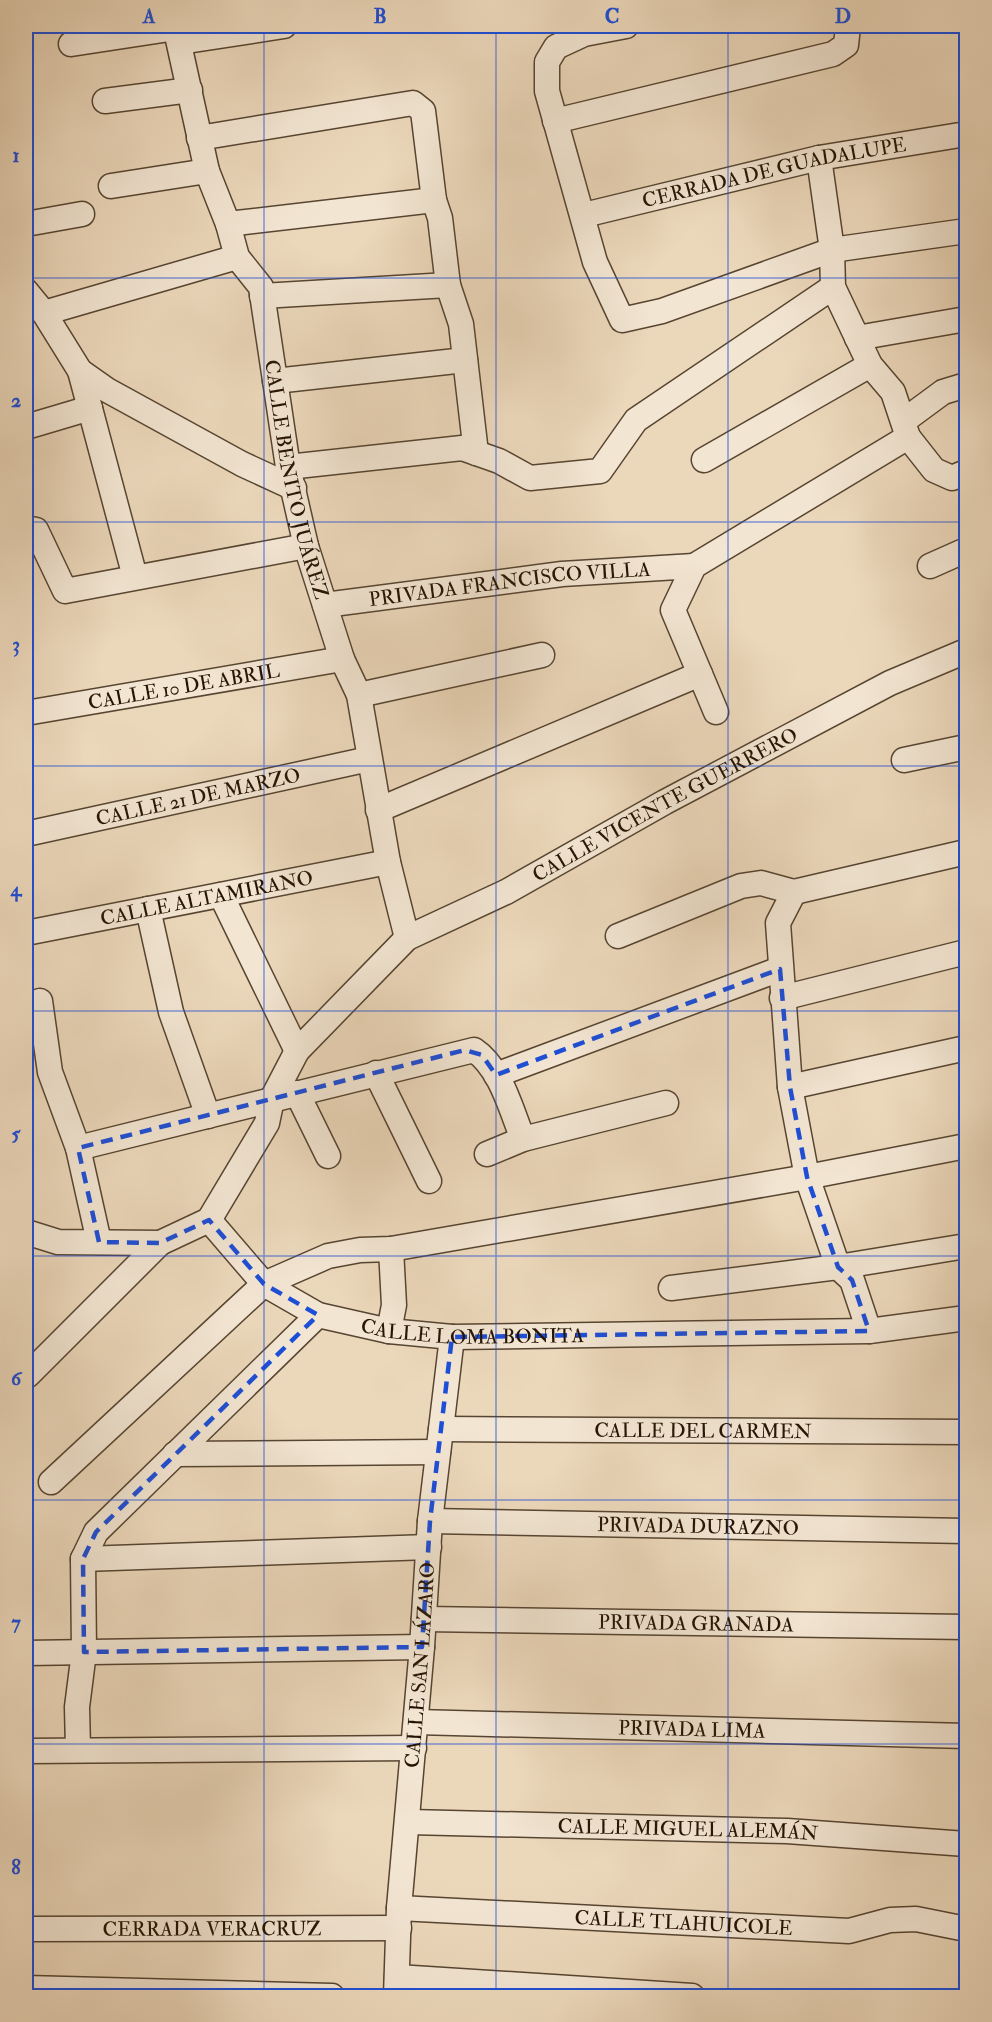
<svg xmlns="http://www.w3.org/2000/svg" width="992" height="2022" font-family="'IM FELL Double Pica',serif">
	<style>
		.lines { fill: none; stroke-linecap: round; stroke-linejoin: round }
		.minor-casing { stroke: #574531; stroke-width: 27 }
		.minor { stroke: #f2e5d2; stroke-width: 24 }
		.marked { fill: none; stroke: #1d4ed8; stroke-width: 4.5; stroke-dasharray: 12 8; stroke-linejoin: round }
		.grid { fill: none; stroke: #1d4ed8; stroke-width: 1.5; stroke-opacity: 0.55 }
		.labels { text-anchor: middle; stroke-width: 4.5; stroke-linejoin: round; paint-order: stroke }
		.street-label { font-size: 20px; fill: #261403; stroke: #f2e5d2 }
		.neatline { fill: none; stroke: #1d4ed8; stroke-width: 2 }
		.grid-label { font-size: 20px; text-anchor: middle; font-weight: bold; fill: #1d4ed8 }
	</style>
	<rect width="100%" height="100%" fill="#ebd7ba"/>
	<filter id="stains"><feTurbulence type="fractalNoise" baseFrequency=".00333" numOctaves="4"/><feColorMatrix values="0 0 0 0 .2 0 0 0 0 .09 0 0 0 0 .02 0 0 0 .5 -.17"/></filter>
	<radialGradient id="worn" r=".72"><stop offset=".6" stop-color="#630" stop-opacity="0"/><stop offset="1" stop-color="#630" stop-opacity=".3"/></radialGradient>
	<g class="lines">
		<defs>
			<g id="minor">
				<path id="s1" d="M175,26L207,171L228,224L237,257L261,287L288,467L306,546L342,659L359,695L388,862L407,938"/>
				<polyline points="626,26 584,34 556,47 547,62 547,91 595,262 622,320 662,311 832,250 966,231"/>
				<polyline points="180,42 284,26"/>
				<polyline points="71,44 176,28"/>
				<polyline points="105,101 190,90"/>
				<polyline points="555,121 833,54 846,45 848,26"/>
				<polyline points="199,138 413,103 423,111 434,200 440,218 448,285 461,324 476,453"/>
				<polyline points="111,186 207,171"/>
				<path id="s2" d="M584,215L819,158L966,134"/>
				<polyline points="26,224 82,214"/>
				<polyline points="228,224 434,200"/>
				<polyline points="26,291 44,313 80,371 107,390 242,464 294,488"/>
				<polyline points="262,296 448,285"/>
				<polyline points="44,313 237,257"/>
				<polyline points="857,338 966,319"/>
				<polyline points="80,371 135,577"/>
				<polyline points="275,381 465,360"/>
				<polyline points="905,420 943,392 966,385"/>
				<polyline points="26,427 90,408"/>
				<polyline points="908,437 934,470 952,478 966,472"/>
				<polyline points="704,460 870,365"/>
				<polyline points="288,467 462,448 499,461 530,478 600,471 636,420 833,287"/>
				<polyline points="26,528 36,530 65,591 306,546"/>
				<polyline points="930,566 966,550"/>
				<path id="s3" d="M325,605L562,574L694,566"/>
				<polyline points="359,695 542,655"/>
				<polyline points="716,712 673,610 694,566 908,437 893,392 870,365 833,287 832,250 819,158"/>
				<path id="s4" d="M26,713L342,659"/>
				<polyline points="904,760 966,747"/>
				<polyline points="378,810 700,674"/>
				<path id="s5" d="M26,834L369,759"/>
				<polyline points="794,892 778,923 790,1087 807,1177 838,1267 852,1280 869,1331"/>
				<polyline points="794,892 966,852"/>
				<polyline points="221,895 297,1051"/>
				<polyline points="148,909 171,1012 208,1116"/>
				<path id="s6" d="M26,933L388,862"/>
				<polyline points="618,936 741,886 761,883 794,892"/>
				<polyline points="782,998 966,952"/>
				<polyline points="40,1001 50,1072 78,1148 99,1242"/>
				<polyline points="376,1073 429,1181"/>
				<polyline points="496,1075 780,969"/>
				<polyline points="790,1087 966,1048"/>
				<polyline points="297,1093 328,1156"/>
				<path d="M78,1148L474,1050C501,1068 511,1110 523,1139"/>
				<polyline points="487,1154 523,1139 666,1103"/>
				<path id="s7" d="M209,1220L267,1123L272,1099L297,1051L407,938L506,892L665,802L890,683L966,651"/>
				<path id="s8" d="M209,1220L264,1284L318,1315L389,1331L452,1337L869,1331L966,1318"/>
				<polyline points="26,1232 58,1242 160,1243 209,1220"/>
				<polyline points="671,1288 838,1267 966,1246"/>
				<polyline points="389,1331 394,1305 391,1249"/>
				<polyline points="28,1375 160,1243"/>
				<path id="s9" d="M441,1429L966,1432"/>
				<polyline points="175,1454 438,1452"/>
				<polyline points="51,1482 264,1284 328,1256 360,1250 391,1249 807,1177 966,1146"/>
				<path id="s10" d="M430,1521L966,1531"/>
				<polyline points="83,1559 429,1547"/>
				<path id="s11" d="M424,1619L966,1627"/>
				<polyline points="26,1653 422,1647"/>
				<path id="s12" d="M416,1722L966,1736"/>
				<polyline points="78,1749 77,1707 84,1652 83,1559 96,1532 318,1315"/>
				<polyline points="26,1751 414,1748"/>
				<path id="s13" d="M409,1822L787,1831L966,1844"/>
				<path id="s14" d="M399,1908L849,1931L890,1920L916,1919L966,1929"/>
				<path id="s15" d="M26,1929L399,1928"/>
				<polyline points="397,1977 692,1996"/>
				<polyline points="26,1988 332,1996"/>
				<path id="s16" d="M396,1996L399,1908L422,1647L430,1521L452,1337"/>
			</g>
		</defs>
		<use href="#minor" class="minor-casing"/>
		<use href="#minor" class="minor"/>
	</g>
	<path class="marked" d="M780,969L790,1087L807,1177L838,1267L852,1280L869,1331L452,1337L430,1521L422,1647L84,1652L83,1559L96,1532L318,1315L264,1284L209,1220L160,1243L99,1242L78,1148L465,1050L482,1055L496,1075Z"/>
	<path class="grid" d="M264,26V1996M496,26V1996M728,26V1996M26,278H966M26,522H966M26,766H966M26,1011H966M26,1256H966M26,1500H966M26,1744H966"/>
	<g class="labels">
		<g class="street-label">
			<text dy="7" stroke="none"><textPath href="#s2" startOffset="195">CERRADA DE GUADALUPE</textPath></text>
			<text dy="7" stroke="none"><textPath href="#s1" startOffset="474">CALLE BENITO JUÁREZ</textPath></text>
			<text dy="7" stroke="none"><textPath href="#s3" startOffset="186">PRIVADA FRANCISCO VILLA</textPath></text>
			<text dy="7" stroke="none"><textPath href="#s4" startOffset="160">CALLE 10 DE ABRIL</textPath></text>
			<text dy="7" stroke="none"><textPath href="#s5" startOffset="176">CALLE 21 DE MARZO</textPath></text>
			<text dy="7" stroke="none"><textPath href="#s7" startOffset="640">CALLE VICENTE GUERRERO</textPath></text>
			<text dy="7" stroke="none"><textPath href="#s6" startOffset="184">CALLE ALTAMIRANO</textPath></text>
			<text dy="7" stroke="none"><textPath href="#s8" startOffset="303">CALLE LOMA BONITA</textPath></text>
			<text dy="7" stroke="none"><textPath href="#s9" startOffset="262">CALLE DEL CARMEN</textPath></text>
			<text dy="7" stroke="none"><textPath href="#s10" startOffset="268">PRIVADA DURAZNO</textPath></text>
			<text dy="7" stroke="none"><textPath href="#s11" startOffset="272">PRIVADA GRANADA</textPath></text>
			<text dy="7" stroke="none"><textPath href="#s16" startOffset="332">CALLE SAN LÁZARO</textPath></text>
			<text dy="7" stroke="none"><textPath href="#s12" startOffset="276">PRIVADA LIMA</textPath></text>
			<text dy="7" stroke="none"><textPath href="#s13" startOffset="279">CALLE MIGUEL ALEMÁN</textPath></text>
			<text dy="7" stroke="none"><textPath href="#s14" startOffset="285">CALLE TLAHUICOLE</textPath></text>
			<text dy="7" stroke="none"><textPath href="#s15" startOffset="186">CERRADA VERACRUZ</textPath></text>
		</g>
	</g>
	<rect width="992" height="2022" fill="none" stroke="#ebd7ba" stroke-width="66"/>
	<rect x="33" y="33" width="926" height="1956" class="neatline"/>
	<g class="grid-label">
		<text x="149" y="23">A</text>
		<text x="380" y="23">B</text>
		<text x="612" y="23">C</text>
		<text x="843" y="23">D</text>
		<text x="16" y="162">1</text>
		<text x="16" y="407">2</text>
		<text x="16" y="651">3</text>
		<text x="16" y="896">4</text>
		<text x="16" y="1140">5</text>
		<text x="16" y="1385">6</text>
		<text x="16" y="1629">7</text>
		<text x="16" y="1874">8</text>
	</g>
	<rect width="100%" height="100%" filter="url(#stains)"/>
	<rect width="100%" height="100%" fill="url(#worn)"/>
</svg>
